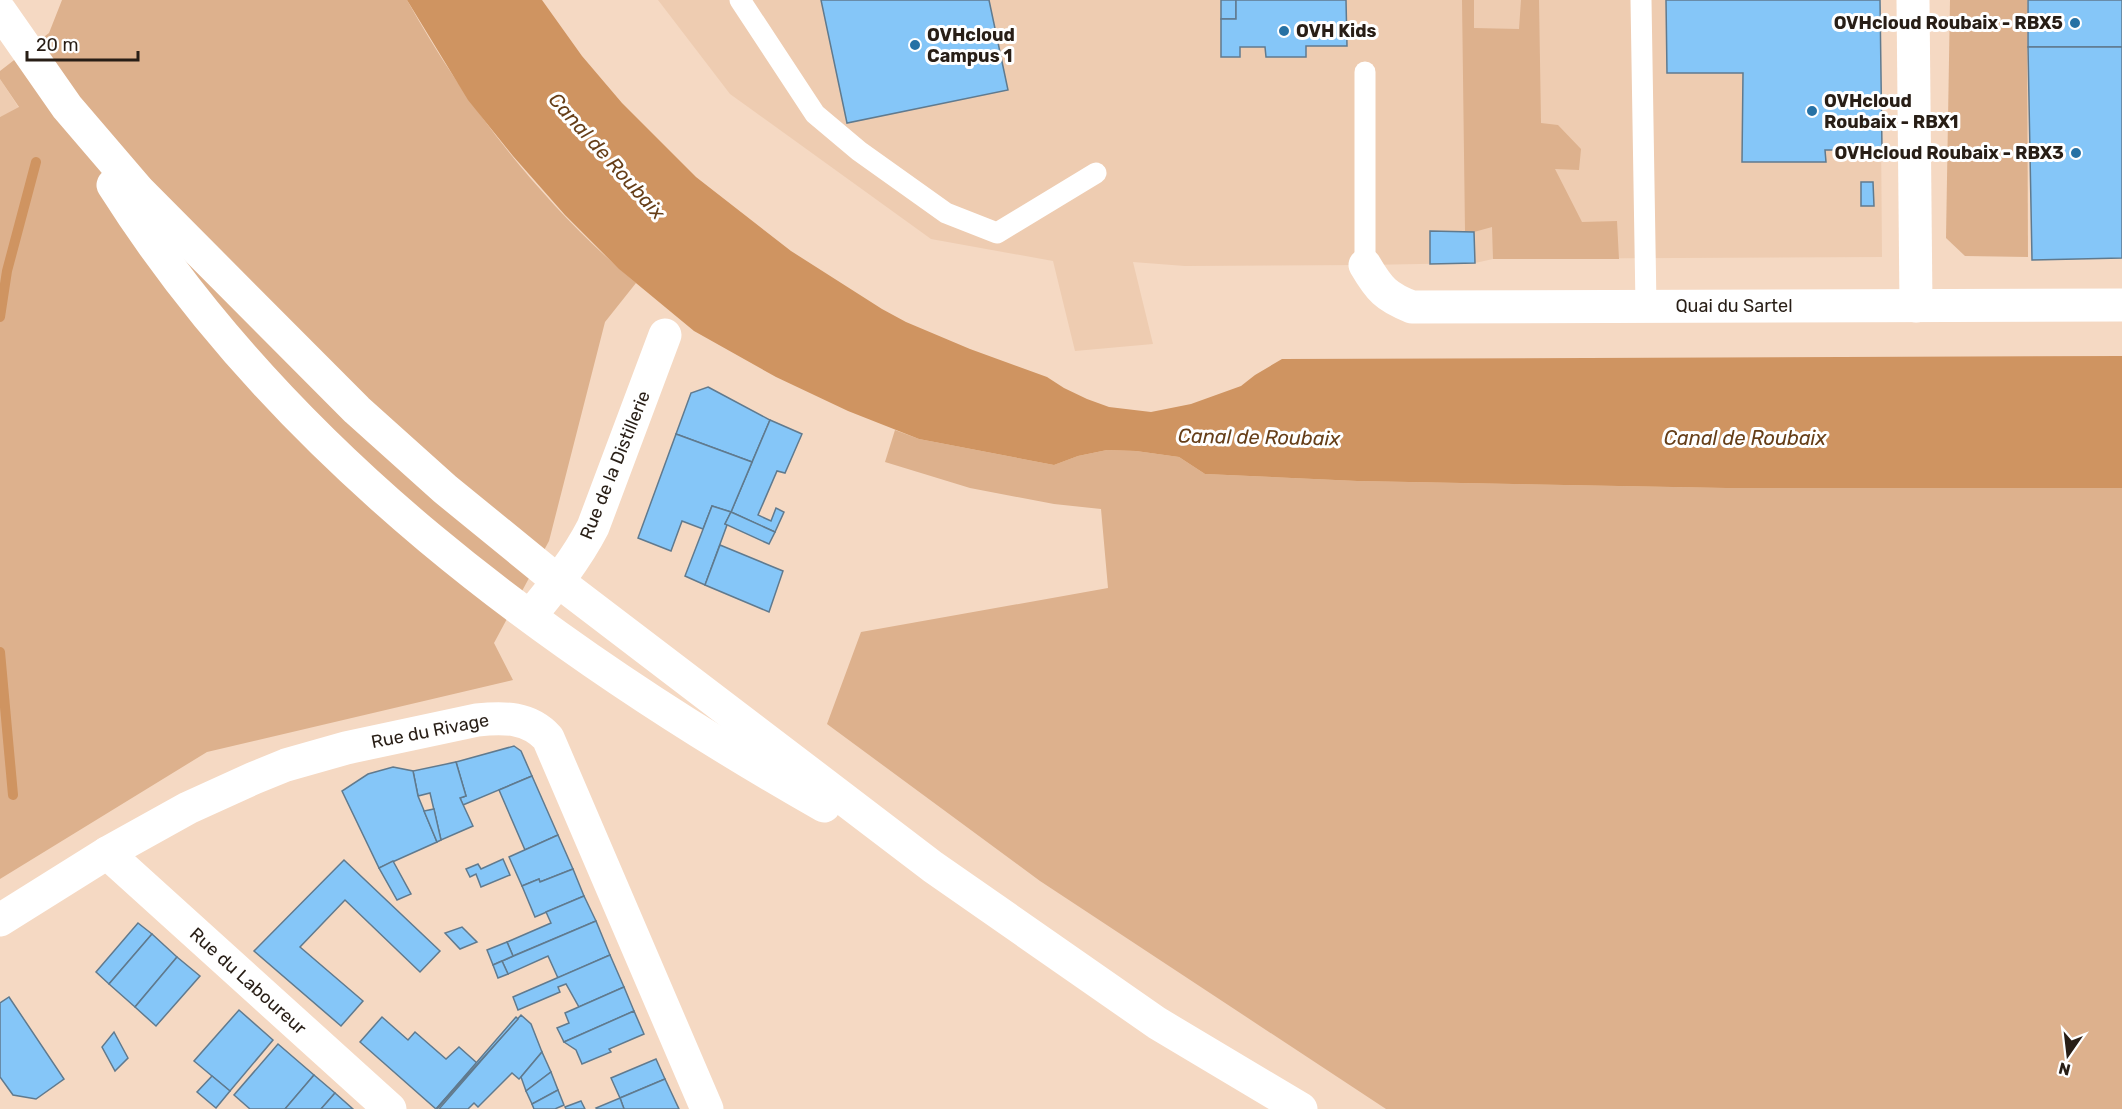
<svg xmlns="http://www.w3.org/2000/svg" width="2122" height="1109" font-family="Rubik,sans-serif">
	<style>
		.built { fill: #eeccb1 }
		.green { fill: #ddb18d }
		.water { fill: #cf9461 }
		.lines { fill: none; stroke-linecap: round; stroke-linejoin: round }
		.stream { stroke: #cf9461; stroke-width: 10 }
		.building { fill: #85c6f8; stroke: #607a8e; stroke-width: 1.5 }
		.lane { stroke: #fff; stroke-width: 21 }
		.street { stroke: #fff; stroke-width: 33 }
		.primary { stroke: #fff; stroke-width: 33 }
		.poi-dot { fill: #2671a4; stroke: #fff; stroke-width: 2 }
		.labels { text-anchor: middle; stroke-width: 6; stroke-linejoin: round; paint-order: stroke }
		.poi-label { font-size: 18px; font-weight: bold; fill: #281e16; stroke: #fff; text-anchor: start }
		.street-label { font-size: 18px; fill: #281e16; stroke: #fff }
		.water-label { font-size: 20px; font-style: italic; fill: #663e18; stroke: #fff }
	</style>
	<rect width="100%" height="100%" fill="#f5d9c3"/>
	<g class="built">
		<polygon points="658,0 1880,0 1882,257 1493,259 1475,263 1365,265 1185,266 1133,262 1153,344 1075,351 1053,261 931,239 730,94"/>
		<polygon points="0,79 19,108 0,117"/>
	</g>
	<g class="green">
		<path d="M62,0H407C466,106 543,205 636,283L605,322L549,541L494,643L513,680L207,752L0,879V117L19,107L0,79V71L49,33Z"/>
		<polygon points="1462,0 1474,0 1474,28 1519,29 1521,0 1539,0 1541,123 1558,125 1581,149 1579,170 1555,169 1582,222 1617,221 1619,259 1493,259 1492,227 1474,232 1465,231"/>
		<polygon points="1950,0 2027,0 2028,257 1965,256 1946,238"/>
		<polygon points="895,430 919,439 1054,465 1078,456 1107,450 1136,451 1179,457 1205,474 1357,481 1726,488 2122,488 2122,1109 1386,1109 1040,881 827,724 861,632 1108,588 1101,509 1054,504 970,488 885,462"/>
	</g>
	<polygon class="water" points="407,0 542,0 582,56 622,103 696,177 791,251 882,309 906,322 970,349 1047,377 1064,388 1087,399 1109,407 1151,412 1191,404 1241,386 1255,375 1282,359 2122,356 2122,488 1726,488 1357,481 1205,474 1179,457 1136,451 1107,450 1078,456 1054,465 919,439 848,411 776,377 694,331 619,269 565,215 513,156 468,100"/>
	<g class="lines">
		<g class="stream">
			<polyline points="0,317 7,271 36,162"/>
			<polyline points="0,652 13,795"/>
		</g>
	</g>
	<g class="building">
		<polygon points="821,0 989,0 1008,90 847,123"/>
		<rect x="1221" y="0" width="15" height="19"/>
		<polygon points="1236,0 1346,0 1347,46 1306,46 1306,57 1266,57 1265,47 1240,47 1240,57 1221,57 1221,19 1236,19"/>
		<polygon points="1666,0 1880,0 1882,150 1825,150 1826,162 1742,162 1743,73 1667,73"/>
		<rect x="2028" y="0" width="94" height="47"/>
		<polygon points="2028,47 2122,47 2122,258 2032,260"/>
		<polygon points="1861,182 1873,182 1874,206 1861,206"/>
		<polygon points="1430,231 1474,232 1475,263 1430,264"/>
		<polygon points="708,387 770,420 752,462 676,434 691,393"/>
		<polygon points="770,420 802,434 785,473 777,471 758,515 771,521 776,508 784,512 775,532 731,512"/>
		<polygon points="676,434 752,462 731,512 712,506 703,529 682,521 671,551 638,538"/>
		<polygon points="712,506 731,512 725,524 727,525 705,585 685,576"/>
		<polygon points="731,512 775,532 769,544 725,524"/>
		<polygon points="720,545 783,571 769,612 705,585"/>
		<polygon points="514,746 521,751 532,776 463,805 460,798 466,796 456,762"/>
		<polygon points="456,762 466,796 460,798 473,826 441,840 430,793 418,796 413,771"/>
		<polygon points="393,767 413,771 418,796 437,842 379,868 342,791 368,774"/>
		<polygon points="532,776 558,835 525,850 499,790"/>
		<polygon points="434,809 441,840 437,842 424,811"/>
		<polygon points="558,835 573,869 540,882 539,879 522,886 509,857"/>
		<polygon points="503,859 510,875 481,887 476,874 470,877 466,869 478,864 481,869"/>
		<polygon points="344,860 440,951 420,972 345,900 300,947 363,1001 341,1026 254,951"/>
		<polygon points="393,861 411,894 397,900 379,868"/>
		<polygon points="573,869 584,896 535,917 522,886 539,879 540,882"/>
		<polygon points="584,896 596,921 513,956 507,942 551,923 546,912"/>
		<polygon points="596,921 610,955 558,978 548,956 508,974 502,961"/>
		<polygon points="138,923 152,934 109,984 96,972"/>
		<polygon points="462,927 477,942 460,949 445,933"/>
		<polygon points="152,934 177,957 135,1007 109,984"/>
		<polygon points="507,942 513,956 493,965 487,950"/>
		<polygon points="610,955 624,987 579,1007 566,984 558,987 560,992 518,1010 513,997"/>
		<polygon points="177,957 200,976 156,1026 135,1007"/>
		<polygon points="502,961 508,974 498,978 493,965"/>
		<polygon points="624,987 634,1011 564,1042 557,1028 569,1023 565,1013"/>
		<polygon points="9,997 64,1079 36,1099 13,1095 0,1077 0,1003"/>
		<polygon points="239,1010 273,1040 230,1091 194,1061"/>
		<polygon points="634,1011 644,1034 609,1049 611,1052 582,1064 576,1050 564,1042"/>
		<polygon points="521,1015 531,1024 542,1052 521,1077 519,1079 512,1073 478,1107 474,1103 468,1109 439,1109"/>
		<polygon points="382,1017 408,1040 415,1032 446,1059 459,1047 477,1063 436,1109 360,1042"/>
		<polygon points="516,1017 518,1019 437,1109 437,1108"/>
		<polygon points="114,1032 128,1058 115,1071 102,1047"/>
		<polygon points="278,1044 314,1075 285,1109 250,1109 234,1095"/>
		<polygon points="542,1052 551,1072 526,1091 521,1077"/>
		<polygon points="656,1059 665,1079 620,1098 611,1078"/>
		<polygon points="551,1072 558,1090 532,1104 526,1091"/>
		<polygon points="314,1075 335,1093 321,1109 285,1109"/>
		<polygon points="212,1076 230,1091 216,1108 197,1092"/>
		<polygon points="665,1079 679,1109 624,1109 620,1098"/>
		<polygon points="558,1090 564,1105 555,1109 534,1109 532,1104"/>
		<polygon points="335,1093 353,1109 321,1109"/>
		<polygon points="620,1098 624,1109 597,1109 596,1108"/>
		<polygon points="581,1101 585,1109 566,1109 565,1107"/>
	</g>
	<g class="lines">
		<g class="lane">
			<polyline points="740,0 815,114 859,151 946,213 997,233 1096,173"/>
			<polyline points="1641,0 1646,306"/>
			<polyline points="1365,265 1365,72"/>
		</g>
		<g class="street">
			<polyline points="1913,0 1916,306"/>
			<path d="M1365,265C1379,289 1386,297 1412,307L2122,305"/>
			<path d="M530,616C553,588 576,560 593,527L665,335"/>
			<polyline points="107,853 390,1109"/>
			<path d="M0,920L107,853L188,808L254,778L286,765L346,748L477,720C504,717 529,717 548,738L707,1109"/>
		</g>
		<g class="primary">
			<polyline points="0,11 67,107 139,191 357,410 445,489 559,582 933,867 1157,1023 1301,1109"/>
			<path d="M113,185C284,455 550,650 824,806"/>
		</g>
	</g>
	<g class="poi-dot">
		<circle cx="2075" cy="23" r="6"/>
		<circle cx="1284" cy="31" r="6"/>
		<circle cx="915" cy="45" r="6"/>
		<circle cx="1812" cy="111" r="6"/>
		<circle cx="2076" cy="153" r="6"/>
	</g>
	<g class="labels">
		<g class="poi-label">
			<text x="2063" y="29" text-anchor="end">OVHcloud Roubaix - RBX5</text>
			<text x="1296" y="37">OVH Kids</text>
			<text x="927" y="41">OVHcloud<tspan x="927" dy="21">Campus 1</tspan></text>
			<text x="1824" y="107">OVHcloud<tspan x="1824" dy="21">Roubaix - RBX1</tspan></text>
			<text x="2064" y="159" text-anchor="end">OVHcloud Roubaix - RBX3</text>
		</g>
		<g class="street-label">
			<text x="1734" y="312">Quai du Sartel</text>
			<text transform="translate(615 465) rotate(-68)" y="6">Rue de la Distillerie</text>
			<text transform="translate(430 731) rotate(-11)" y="6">Rue du Rivage</text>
			<text transform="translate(248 981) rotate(42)" y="6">Rue du Laboureur</text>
		</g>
		<g class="water-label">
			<text transform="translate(607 156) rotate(48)" y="7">Canal de Roubaix</text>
			<text transform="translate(1259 437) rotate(1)" y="7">Canal de Roubaix</text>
			<text x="1745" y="445">Canal de Roubaix</text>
		</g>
	</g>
	<g transform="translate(2068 1055) rotate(194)" stroke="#ffffff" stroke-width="4.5" paint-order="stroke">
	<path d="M0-4.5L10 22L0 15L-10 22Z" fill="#281e16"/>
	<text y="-9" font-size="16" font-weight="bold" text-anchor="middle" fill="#281e16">N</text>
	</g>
	<path d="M27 51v9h111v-9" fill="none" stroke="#281e16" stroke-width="3"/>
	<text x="36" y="51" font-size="18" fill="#281e16" stroke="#ffffff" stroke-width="4.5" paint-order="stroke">20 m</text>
</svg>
